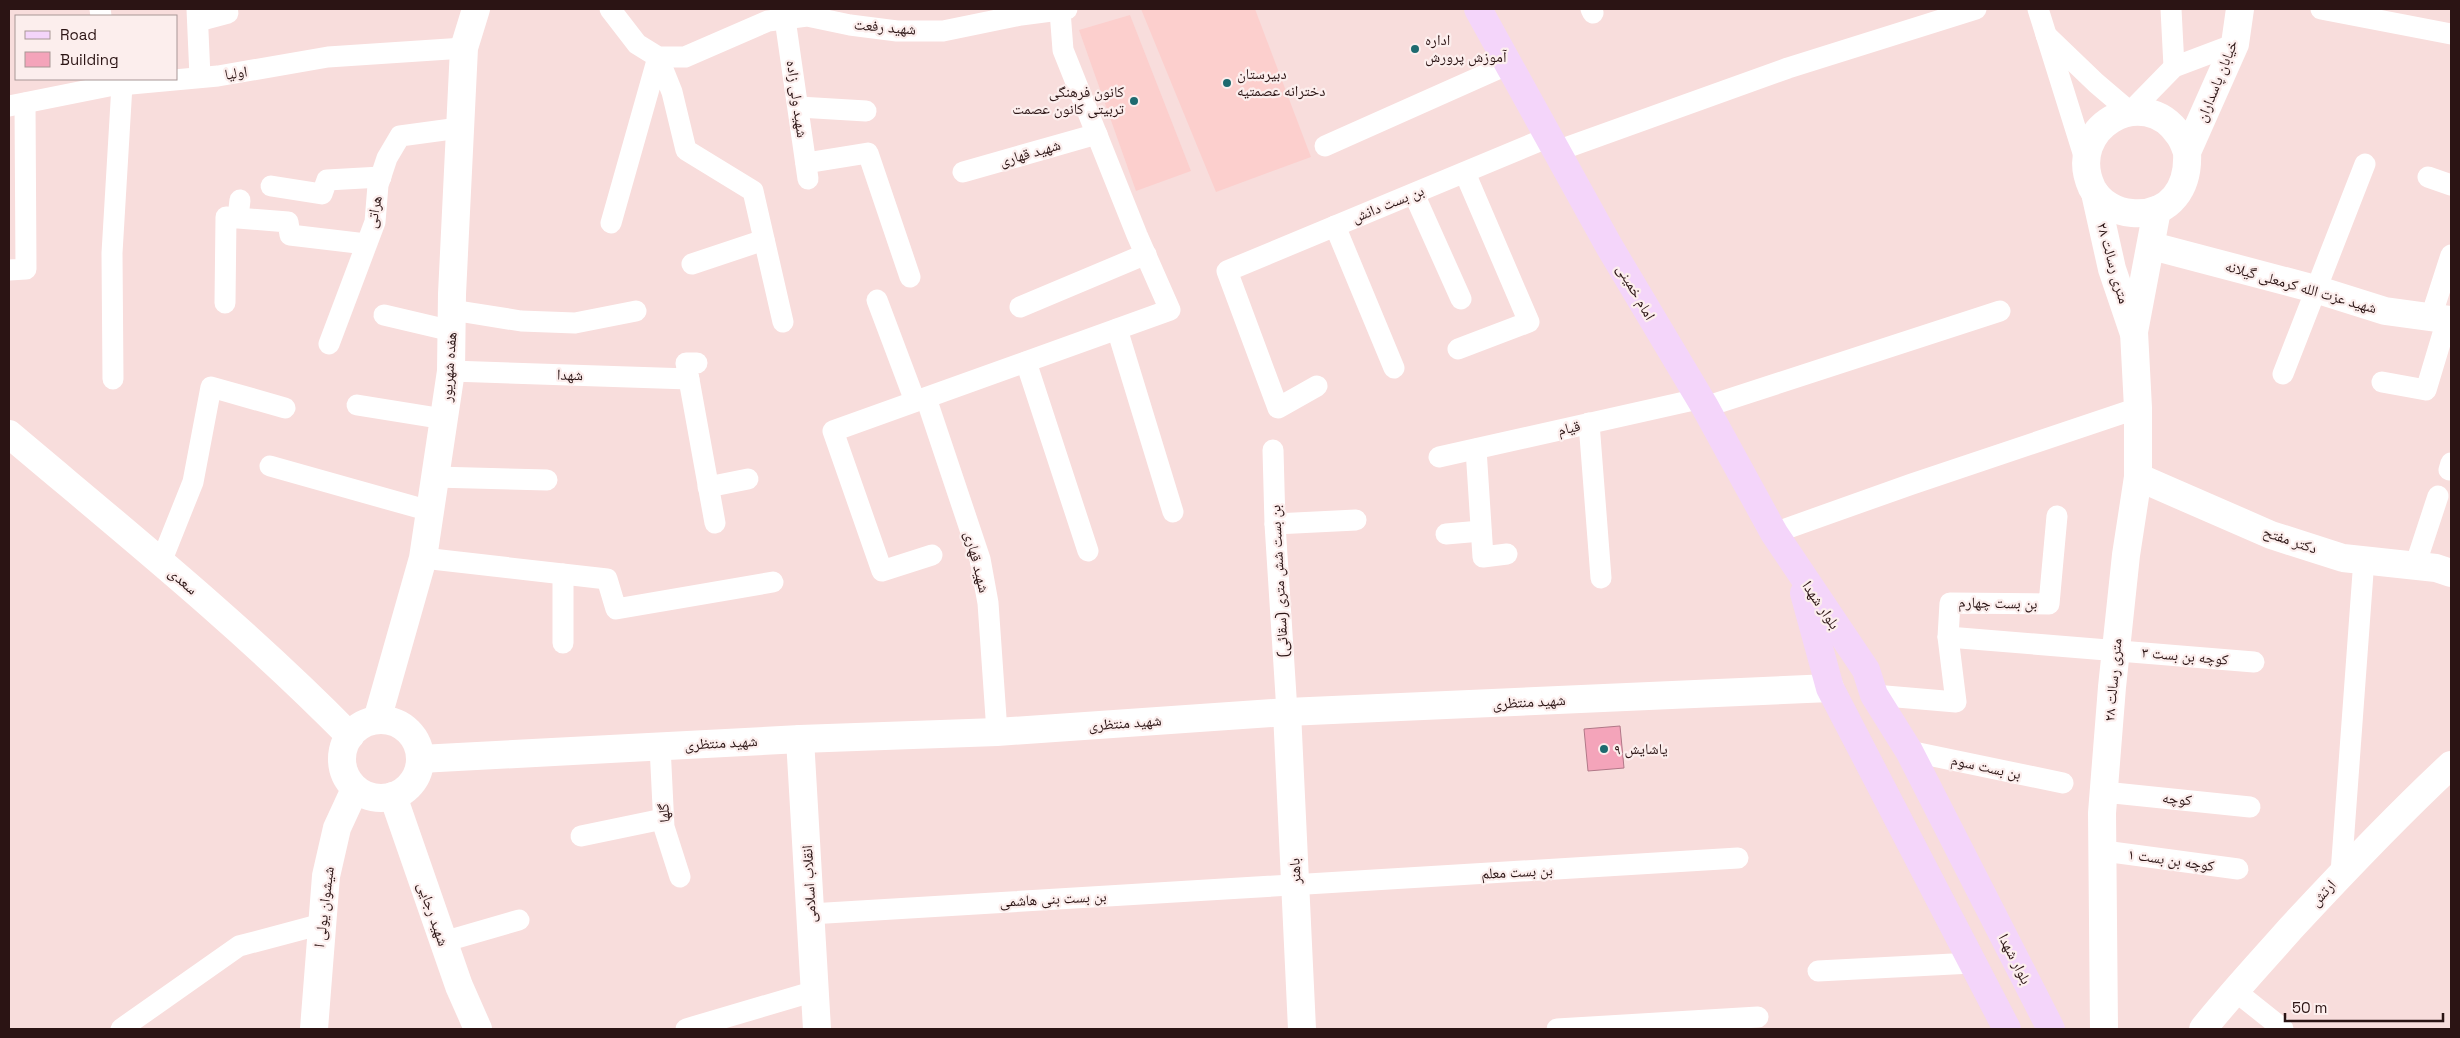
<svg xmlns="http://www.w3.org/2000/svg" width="2460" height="1038" font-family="'Space Grotesk','Noto Naskh Arabic',sans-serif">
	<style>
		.built { fill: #fccfcd }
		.building { fill: #f4a4ba; stroke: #b17888 }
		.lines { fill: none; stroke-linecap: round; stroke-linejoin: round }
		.minor { stroke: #fff; stroke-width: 21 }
		.tertiary { stroke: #fff; stroke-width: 28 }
		.primary { stroke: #f4d5fa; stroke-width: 28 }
		.poi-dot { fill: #1e6a6f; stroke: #fceeed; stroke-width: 2 }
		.labels { text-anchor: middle; stroke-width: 4.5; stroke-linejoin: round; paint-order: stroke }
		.street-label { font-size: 15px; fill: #2b1414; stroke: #fceeed }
		.poi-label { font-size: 15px; fill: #2b1414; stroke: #fceeed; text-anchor: start }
	</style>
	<rect width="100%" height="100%" fill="#f8dddc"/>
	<g class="built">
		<polygon points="1141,9 1255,9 1311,157 1216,192"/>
		<polygon points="1130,15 1191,171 1136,191 1079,30"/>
	</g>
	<polygon class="building" points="1620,726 1624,768 1588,771 1584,729"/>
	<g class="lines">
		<g class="minor">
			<polyline points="100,9 101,16"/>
			<polyline points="197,9 200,77"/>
			<polyline points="610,9 637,44 658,57 685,57 768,21 807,16 850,25 897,31 943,31 1021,15 1067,9"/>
			<polyline points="1591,9 1593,13"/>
			<polyline points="2038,9 2085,159"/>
			<polyline points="2171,9 2174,67"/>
			<polyline points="2321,9 2451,34"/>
			<polyline points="785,19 808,179"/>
			<polyline points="198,21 228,13"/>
			<polyline points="2046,35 2096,83 2130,112 2174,67 2235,44"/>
			<polyline points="9,106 109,86 218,76 328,57 464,48"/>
			<polyline points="799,107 866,111"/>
			<polyline points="1325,146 1509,64"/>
			<polyline points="1557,151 1788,68 1976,9"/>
			<polyline points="806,163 868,153 910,277"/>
			<polyline points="963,172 1097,134"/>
			<polyline points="2428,177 2451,185"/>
			<polyline points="271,186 322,194 327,180 381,177"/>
			<polyline points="1414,194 1461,299"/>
			<polyline points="238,217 240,200"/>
			<polyline points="611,223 658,57 672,92 686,150 753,191 783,322"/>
			<polyline points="1335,226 1394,368"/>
			<polyline points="692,264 764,240"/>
			<polyline points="9,270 26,269 25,103"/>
			<polyline points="877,300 915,401"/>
			<polyline points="225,303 226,217 288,222 290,235 366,244"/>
			<polyline points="1020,307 1146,254"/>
			<polyline points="452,310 521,321 575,323 636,311"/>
			<polyline points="384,315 452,331"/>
			<polyline points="2431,317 2451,255"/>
			<polyline points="1117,329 1173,512"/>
			<polyline points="329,344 375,222 378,185 387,158 400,136 459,128"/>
			<polyline points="1458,349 1529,322 1465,173"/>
			<polyline points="1026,362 1088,551"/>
			<polyline points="697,363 686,363 715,523"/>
			<polyline points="451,371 689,379"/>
			<polyline points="2283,374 2365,164"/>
			<polyline points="113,379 112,253 122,85"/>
			<polyline points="2382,382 2426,390 2447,320"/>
			<polyline points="1317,386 1278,408 1227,271 1549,137"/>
			<polyline points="926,398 980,559 988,603 997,732"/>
			<polyline points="357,405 444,419"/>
			<polyline points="1705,407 2000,311"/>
			<polyline points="1589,423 1601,578"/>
			<polyline points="1476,449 1483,557 1507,554"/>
			<polyline points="1273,450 1275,524 1287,712"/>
			<polyline points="1439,457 1698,399"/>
			<polyline points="270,466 430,511"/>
			<polyline points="2449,470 2451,463"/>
			<polyline points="435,477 547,480"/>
			<polyline points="708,487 748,479"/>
			<polyline points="1275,524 1356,520"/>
			<polyline points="1774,533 1912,484 2138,408"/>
			<polyline points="1446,534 1481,531"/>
			<polyline points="932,555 882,571 833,431 1170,310 1137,235 1063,50 1060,11"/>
			<polyline points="423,558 607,579 616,609 773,582"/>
			<polyline points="161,562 193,482 211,387 285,408"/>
			<polyline points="2415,566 2438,496"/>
			<polyline points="563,574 563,643"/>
			<polyline points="1948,637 2254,662"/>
			<polyline points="1874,695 1956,702 1948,637 1950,603 2049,604 2057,516"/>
			<polyline points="660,746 664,827 680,877"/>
			<polyline points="1909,751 2063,783"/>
			<polyline points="2104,792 2250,807"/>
			<polyline points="581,836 663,819"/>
			<polyline points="2104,851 2238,869"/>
			<polyline points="2341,873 2364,559"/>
			<polyline points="810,914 1738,858"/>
			<polyline points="443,942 519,920"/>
			<polyline points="1818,971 1972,963"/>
			<polyline points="2234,990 2283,1029"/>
			<polyline points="121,1029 239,946 322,924"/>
			<polyline points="686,1029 815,991"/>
			<polyline points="1557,1029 1758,1017"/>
		</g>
		<g class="tertiary">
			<path d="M2187,152C2185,147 2183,140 2179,135C2144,82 2064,128 2092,188C2100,203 2116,212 2132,213C2171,216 2189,187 2187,152L2235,44L2240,9"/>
			<polyline points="2095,193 2112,269 2133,331"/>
			<polyline points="2152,246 2315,289 2385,311 2451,320"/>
			<path d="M9,434C125,532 243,627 350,736"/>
			<polyline points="2138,477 2271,535 2343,558 2436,568 2451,573"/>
			<polyline points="1287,712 1302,1029"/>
			<polyline points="377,720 423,558 451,371 452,294 464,48 476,9"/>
			<circle cx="381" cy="759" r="39"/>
			<polyline points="800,739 817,1029"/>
			<polyline points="420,759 800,739 997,732 1287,712 1830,688"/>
			<polyline points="393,796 459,986 478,1029"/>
			<polyline points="314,1029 326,876 337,828 355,789"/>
			<polyline points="2104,1029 2102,813 2112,687 2126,555 2138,477 2138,408 2134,332 2157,210"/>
			<path d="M2203,1029C2231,994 2261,962 2291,928C2343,872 2395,817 2451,765"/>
		</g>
		<g class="primary">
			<polyline points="1478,9 1609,246 1705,407 1774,533 1866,670 1874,695 1909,751 2051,1029"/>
			<polyline points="1804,593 1830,688 2007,1029"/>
		</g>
	</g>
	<g class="poi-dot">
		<circle cx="1415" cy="49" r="5"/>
		<circle cx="1227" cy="83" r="5"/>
		<circle cx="1134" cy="101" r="5"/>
		<circle cx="1604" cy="749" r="5"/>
	</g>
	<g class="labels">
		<g class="street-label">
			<text transform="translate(885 27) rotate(5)" y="5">شهید رفعت</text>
			<text transform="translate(236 73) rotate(-9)" y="5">اولیا</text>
			<text transform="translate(2217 81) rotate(-68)" y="5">خیابان پاسداران</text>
			<text transform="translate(797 99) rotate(82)" y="5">شهید ولی زاده</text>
			<text transform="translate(1030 153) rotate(-16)" y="5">شهید قهاری</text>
			<text transform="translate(1388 204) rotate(-22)" y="5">بن بست دانش</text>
			<text transform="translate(374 212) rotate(-80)" y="5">هراتی</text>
			<text transform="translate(2113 263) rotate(74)" y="5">۲۸ متری رسالت</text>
			<text transform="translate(2301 287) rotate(16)" y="5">شهید عزت الله کرمعلی گیلانه</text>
			<text transform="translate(1636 292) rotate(60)" y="5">امام خمینی</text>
			<text transform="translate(449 367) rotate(-86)" y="5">هفده شهریور</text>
			<text transform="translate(570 375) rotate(2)" y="5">شهدا</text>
			<text transform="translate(1569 428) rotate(-13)" y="5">قیام</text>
			<text transform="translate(2290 540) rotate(19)" y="5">دکتر مفتح</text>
			<text transform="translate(977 562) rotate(76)" y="5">شهید قهاری</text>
			<text transform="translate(183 581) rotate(41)" y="5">سعدی</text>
			<text transform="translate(1279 581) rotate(-93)" y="5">بن بست شش متری (سقائی)</text>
			<text transform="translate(1998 603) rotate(1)" y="5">بن بست چهارم</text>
			<text transform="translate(1821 605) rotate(56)" y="5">بلوار شهدا</text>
			<text transform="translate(2185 656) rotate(5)" y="5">کوچه بن بست ۳</text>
			<text transform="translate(2113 680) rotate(-85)" y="5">۲۸ متری رسالت</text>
			<text transform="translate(1529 702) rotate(-3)" y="5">شهید منتظری</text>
			<text transform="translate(1125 723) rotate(-4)" y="5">شهید منتظری</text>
			<text transform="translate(721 743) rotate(-3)" y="5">شهید منتظری</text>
			<text transform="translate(1986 767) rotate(12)" y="5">بن بست سوم</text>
			<text transform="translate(2177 799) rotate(6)" y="5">کوچه</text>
			<text transform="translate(664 813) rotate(-94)" y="5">گلها</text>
			<text transform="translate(2171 860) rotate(8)" y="5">کوچه بن بست ۱</text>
			<text transform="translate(1295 871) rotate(-93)" y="5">باهنر</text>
			<text transform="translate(1517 872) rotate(-3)" y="5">بن بست معلم</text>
			<text transform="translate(809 884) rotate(-93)" y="5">انقلاب اسلامی</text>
			<text transform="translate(2323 893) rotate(-48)" y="5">ارتش</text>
			<text transform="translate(1053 899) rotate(-3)" y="5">بن بست بنی هاشمی</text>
			<text transform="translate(324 907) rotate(-83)" y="5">شیشوان یولی ا</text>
			<text transform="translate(433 914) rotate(71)" y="5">شهید رجایی</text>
			<text transform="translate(2015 959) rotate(63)" y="5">بلوار شهدا</text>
		</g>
		<g class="poi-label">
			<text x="1425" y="45">اداره<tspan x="1425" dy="17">آموزش پرورش</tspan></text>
			<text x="1237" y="79">دبیرستان<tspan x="1237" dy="17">دخترانه عصمتیه</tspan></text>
			<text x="1124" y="97" text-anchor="end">کانون فرهنگی<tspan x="1124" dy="17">تربیتی کانون عصمت</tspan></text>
			<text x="1614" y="754">یاشایش ۹</text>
		</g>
	</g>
	<rect width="2460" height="1038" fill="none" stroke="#2b1414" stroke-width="20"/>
	<rect x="15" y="15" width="162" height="65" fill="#fceeed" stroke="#a89796"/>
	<rect x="25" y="31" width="25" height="8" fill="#f4d5fa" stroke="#a89796"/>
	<text x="60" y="40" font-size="15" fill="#2b1414">Road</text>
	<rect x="25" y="52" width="25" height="15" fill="#f4a4ba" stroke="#a89796"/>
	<text x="60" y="65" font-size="15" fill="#2b1414">Building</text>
	<path d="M2285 1013v8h158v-8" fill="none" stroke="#2b1414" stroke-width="2.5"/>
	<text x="2292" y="1013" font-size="15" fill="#2b1414" stroke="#fceeed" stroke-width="4" paint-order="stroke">50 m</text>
</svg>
